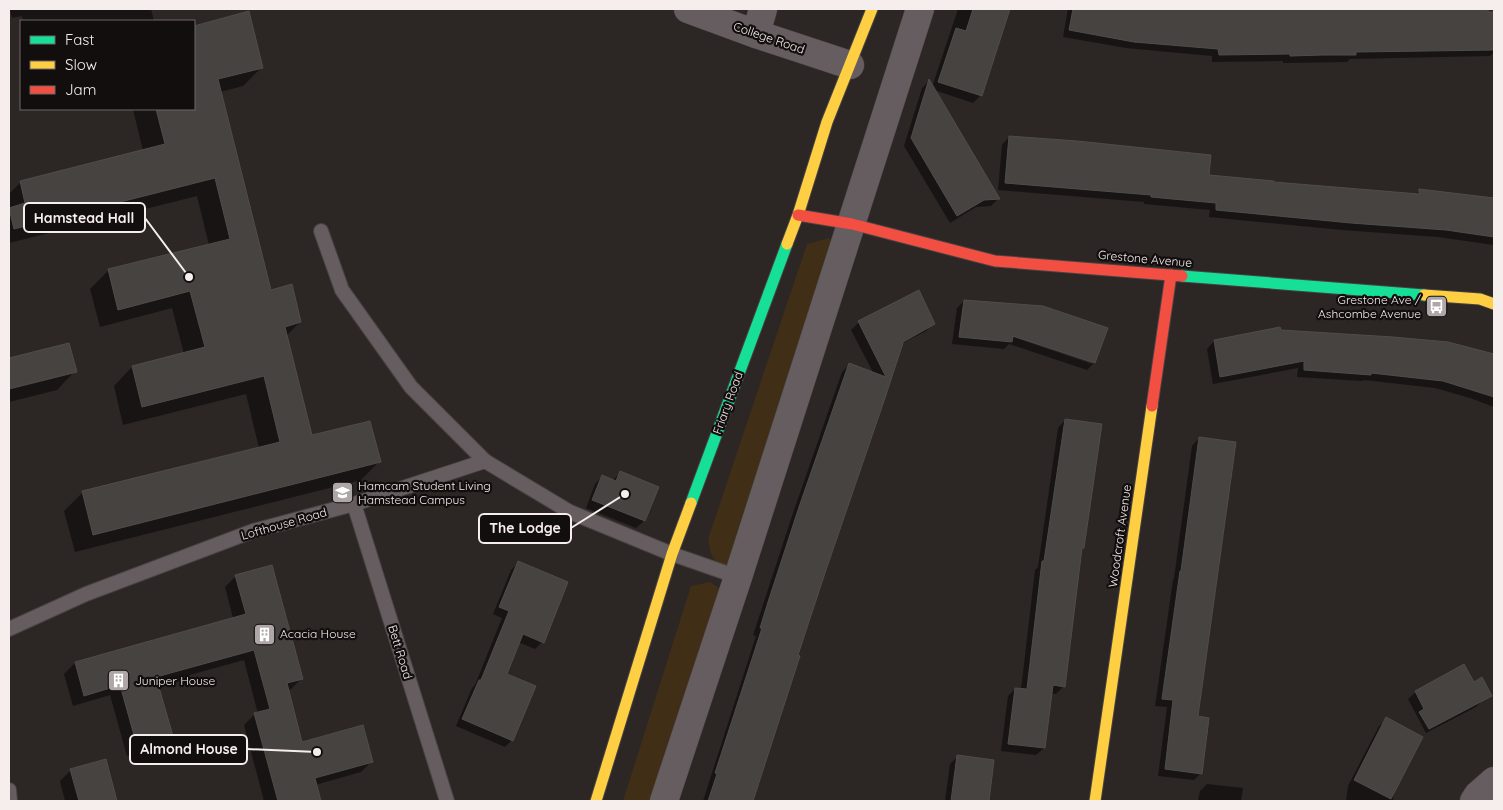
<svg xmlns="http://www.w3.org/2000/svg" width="1503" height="810" font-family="Quicksand,sans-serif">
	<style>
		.green { fill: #402f16 }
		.shadow { fill: #0007; fill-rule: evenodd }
		.building { fill: #474341; stroke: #514c4a }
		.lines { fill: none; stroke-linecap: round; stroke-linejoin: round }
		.lane-casing { stroke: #474342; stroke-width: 16 }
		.street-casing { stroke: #474342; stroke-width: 29 }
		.fast-casing { stroke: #474342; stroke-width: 13 }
		.slow-casing { stroke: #474342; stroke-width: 13 }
		.jam-casing { stroke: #474342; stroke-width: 13 }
		.lane { stroke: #655d60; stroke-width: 14 }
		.street { stroke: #655d60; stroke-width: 28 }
		.fast { stroke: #16e098; stroke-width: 11 }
		.slow { stroke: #ffcf43; stroke-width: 11 }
		.jam { stroke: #f24e42; stroke-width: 11 }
		.labels { text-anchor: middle; stroke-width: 4.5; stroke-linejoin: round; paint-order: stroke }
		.street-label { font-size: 12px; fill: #f6eded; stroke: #130e0e }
		.poi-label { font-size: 12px; fill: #f6eded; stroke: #130e0e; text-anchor: start }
		.leader { fill: none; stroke: #f6eded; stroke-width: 2 }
		.callout-dot { fill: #f6eded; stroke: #130e0e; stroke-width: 2 }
		.callout { fill: #130e0e; stroke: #f6eded; stroke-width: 2 }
		.callout-label { font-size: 14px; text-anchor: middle; font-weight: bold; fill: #f6eded }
	</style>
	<rect width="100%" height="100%" fill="#2c2625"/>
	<g class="green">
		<polygon points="829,238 835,247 733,558 726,565 716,562 711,554 708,539 807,244"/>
		<polygon points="710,582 724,591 654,801 623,801 691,586"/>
	</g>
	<g class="shadow">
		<polygon points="10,9 151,9 154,21 23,21 22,16 12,18"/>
		<polygon points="958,9 1008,9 981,95 973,103 934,90 998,199 991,206 976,207 950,223 904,146 922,88 929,81 932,87"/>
		<polygon points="1068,9 1273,9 1273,11 1487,9 1487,13 1494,13 1494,52 1490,56 1350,59 1347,62 1283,63 1283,61 1212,62 1212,56 1126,48 1063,37"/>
		<polygon points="248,13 262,67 243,86 220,92 270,291 300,322 286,336 311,437 379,462 361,480 75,552 64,511 83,492 259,448 246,394 123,425 114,386 132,367 184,354 172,308 100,327 90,289 109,270 209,245 197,196 9,243 9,194 21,182 143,151 133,109 194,109 194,27"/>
		<polygon points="1009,137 1208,176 1273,183 1415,195 1420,190 1493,199 1494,197 1494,245 1438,237 1342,230 1209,217 1210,210 1144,204 1144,202 998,190 1002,145"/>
		<path d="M964,301L1107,329L1094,363L1087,370L1009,344L1004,349L952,344L957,308ZM1008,333L1092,361V364L1007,335Z"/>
		<polygon points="859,322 934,323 926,331 901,344 823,573 752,801 754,801 703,801 756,636 753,635 761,611 792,516 842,372 849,365 874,374 851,330"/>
		<polygon points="1280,332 1491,355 1494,356 1494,407 1470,398 1435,388 1364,380 1362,381 1297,377 1298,368 1213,384 1207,349 1214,341"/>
		<polygon points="69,344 75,371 57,390 9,402 9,359"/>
		<polygon points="1065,420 1083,548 1080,550 1064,686 1056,694 1051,693 1044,748 1036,755 1001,751 1008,696 1015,689 1021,690 1035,570 1038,567 1058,428"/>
		<polygon points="1199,438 1196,717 1201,773 1194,780 1158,776 1167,707 1155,706 1173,580 1174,578 1192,446"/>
		<polygon points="620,473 657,488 644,521 636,528 586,508 595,484 602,477 612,481"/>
		<polygon points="518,563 542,642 535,649 518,642 505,675 512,740 505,747 456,726 472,688 475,685 502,618 493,614 511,570"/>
		<polygon points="236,576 302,678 291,689 288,690 302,743 371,762 361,772 315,785 320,801 264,801 244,725 255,714 258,714 244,660 157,684 171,736 160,747 127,756 110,695 73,706 64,674 75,663 233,618 225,587"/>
		<polygon points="1416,692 1483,700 1476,707 1426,733 1408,699"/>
		<polygon points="1387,719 1394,790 1393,801 1346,801 1348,786 1379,726"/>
		<polygon points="957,757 993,761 987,801 945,801 950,764"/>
		<polygon points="105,761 116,801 65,801 60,781 71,770"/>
		<polygon points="1207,784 1243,788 1241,801 1198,801 1200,791"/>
	</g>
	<g class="building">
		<polygon points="973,9 1010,9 982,96 938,82 956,28 966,31"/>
		<polygon points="1073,9 1488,9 1488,12 1494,12 1494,50 1356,52 1356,55 1323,55 1290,56 1290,54 1219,55 1218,49 1134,42 1069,30"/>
		<polygon points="249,11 263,68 218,79 271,290 292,284 301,322 285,327 312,435 370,421 381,462 93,535 82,491 280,442 264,376 142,407 132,366 205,347 190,291 118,310 108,269 230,239 215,178 14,229 9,208 25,203 20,181 165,144 156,109 194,109 194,26"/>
		<polygon points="929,79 1000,199 984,200 957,216 911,138"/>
		<polygon points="1009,136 1077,141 1211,155 1209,175 1274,181 1274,182 1419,194 1419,189 1494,198 1494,237 1446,230 1351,223 1216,210 1216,203 1151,197 1151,195 1005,183"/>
		<polygon points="919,290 935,324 903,342 903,343 884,401 825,573 798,655 800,656 753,801 708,801 717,774 715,773 762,628 760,628 768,602 799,507 849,363 886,377 858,321"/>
		<polygon points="964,300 1043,306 1108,328 1095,363 1013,336 1012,342 959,337"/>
		<polygon points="1280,327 1281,330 1393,337 1448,342 1494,354 1494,397 1443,381 1371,373 1371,375 1304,370 1304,361 1220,377 1214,340"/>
		<polygon points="69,343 77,372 9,389 9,358"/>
		<polygon points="1065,419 1102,424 1084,548 1082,548 1065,687 1053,685 1045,748 1008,744 1015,688 1027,689 1042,561 1044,561"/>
		<polygon points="1199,437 1236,442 1198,716 1209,718 1202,774 1165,769 1173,700 1162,699 1180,571 1181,571"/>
		<polygon points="620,471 659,487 645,521 592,500 602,475 616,481"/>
		<polygon points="518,561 568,582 544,643 523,634 507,674 536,686 513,741 462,719 479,680 481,680 509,611 499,607"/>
		<polygon points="272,565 303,679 287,683 302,742 363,725 373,762 315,778 321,801 278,801 254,713 270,709 254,650 156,677 173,736 137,746 120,685 84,696 75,662 246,614 235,575"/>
		<polygon points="1464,664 1474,682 1482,677 1492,696 1429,729 1419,712 1424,709 1415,691"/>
		<polygon points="1386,717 1423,737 1391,799 1354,780"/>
		<polygon points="957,755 994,760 989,801 951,801"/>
		<polygon points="106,759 117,801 79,801 70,769"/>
	</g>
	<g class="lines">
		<defs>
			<g id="lane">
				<polyline points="321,231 342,290 411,387 485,461"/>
				<polyline points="354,504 447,801"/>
				<polyline points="9,629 86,594 253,531 354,504 485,461 570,512 672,554 738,577"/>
				<polyline points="9,790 10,801"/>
			</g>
			<g id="street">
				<polyline points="688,9 756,34 850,65"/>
				<polyline points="756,34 763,9"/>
				<polyline points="664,801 738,577 920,9"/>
				<polyline points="1474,801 1478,795 1494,781"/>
			</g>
			<g id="fast">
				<polyline points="1182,276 1424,295"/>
				<polyline points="691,503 787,244"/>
			</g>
			<g id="slow">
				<polyline points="787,244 798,215 827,122 872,9"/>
				<polyline points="1424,295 1480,299 1494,304"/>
				<polyline points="596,801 672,554 691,503"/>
				<polyline points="1095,801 1152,406"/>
			</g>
			<g id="jam">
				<polyline points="798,215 852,224 995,261 1182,276"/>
				<polyline points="1152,406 1171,275"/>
			</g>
		</defs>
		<use href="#lane" class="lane-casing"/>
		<use href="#street" class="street-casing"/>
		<use href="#fast" class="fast-casing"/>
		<use href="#slow" class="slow-casing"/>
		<use href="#jam" class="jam-casing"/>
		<use href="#lane" class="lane"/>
		<use href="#street" class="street"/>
		<use href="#fast" class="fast"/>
		<use href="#slow" class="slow"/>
		<use href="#jam" class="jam"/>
	</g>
	<defs>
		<symbol id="bus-square" viewBox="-11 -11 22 22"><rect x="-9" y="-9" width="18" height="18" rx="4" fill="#afa7a7" stroke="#130e0e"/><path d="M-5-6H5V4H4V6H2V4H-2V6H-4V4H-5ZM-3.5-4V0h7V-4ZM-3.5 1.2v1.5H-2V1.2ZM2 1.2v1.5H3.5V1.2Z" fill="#fff"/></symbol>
		<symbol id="university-square" viewBox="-11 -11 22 22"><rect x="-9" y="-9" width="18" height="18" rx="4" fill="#afa7a7" stroke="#130e0e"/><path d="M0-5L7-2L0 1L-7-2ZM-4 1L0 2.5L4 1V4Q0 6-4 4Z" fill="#fff"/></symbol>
		<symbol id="building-square" viewBox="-11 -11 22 22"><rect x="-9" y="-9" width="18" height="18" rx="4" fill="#afa7a7" stroke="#130e0e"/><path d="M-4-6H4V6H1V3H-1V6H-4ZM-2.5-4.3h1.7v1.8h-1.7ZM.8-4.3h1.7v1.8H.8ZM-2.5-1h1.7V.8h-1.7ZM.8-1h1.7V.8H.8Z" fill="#fff"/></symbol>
	</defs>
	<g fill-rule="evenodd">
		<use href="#bus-square" x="1424" y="294" width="25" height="25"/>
		<use href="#university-square" x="330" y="480" width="25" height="25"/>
		<use href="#building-square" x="252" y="622" width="25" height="25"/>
		<use href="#building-square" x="106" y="668" width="25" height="25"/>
	</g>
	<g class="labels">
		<g class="street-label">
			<text transform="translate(769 38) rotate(19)" y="4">College Road</text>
			<text transform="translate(1145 259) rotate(5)" y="4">Grestone Avenue</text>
			<text transform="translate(728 403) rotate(-70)" y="4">Friary Road</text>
			<text transform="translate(284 524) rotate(-16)" y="4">Lofthouse Road</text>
			<text transform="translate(1120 536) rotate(-82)" y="4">Woodcroft Avenue</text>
			<text transform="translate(400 652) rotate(73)" y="4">Bett Road</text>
		</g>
		<g class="poi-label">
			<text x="1421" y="304" text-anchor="end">Grestone Ave /<tspan x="1421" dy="14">Ashcombe Avenue</tspan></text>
			<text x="358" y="490">Hamcam Student Living<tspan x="358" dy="14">Hamstead Campus</tspan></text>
			<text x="280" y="638">Acacia House</text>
			<text x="135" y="685">Juniper House</text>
		</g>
	</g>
	<path class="leader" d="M189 277L145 218M625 494L571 528M317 752L247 749"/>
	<g class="callout-dot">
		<circle cx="189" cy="277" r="5"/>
		<circle cx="625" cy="494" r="5"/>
		<circle cx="317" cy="752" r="5"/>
	</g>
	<g class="callout">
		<rect x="24" y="203" width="121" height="29" rx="5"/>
		<rect x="479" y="514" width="92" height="29" rx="5"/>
		<rect x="130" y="735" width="117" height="29" rx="5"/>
	</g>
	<g class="callout-label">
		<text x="84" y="223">Hamstead Hall</text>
		<text x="525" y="533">The Lodge</text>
		<text x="189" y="754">Almond House</text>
	</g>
	<rect width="1503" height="810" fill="none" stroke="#f6eded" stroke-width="20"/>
	<rect x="20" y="20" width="175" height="90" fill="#130e0e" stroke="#6e6767"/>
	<rect x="30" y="36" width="25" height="8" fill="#16e098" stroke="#6e6767"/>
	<text x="65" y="45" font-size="15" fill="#f6eded">Fast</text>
	<rect x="30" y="61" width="25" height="8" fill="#ffcf43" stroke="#6e6767"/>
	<text x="65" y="70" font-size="15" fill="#f6eded">Slow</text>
	<rect x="30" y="86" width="25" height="8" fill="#f24e42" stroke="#6e6767"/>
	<text x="65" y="95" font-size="15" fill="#f6eded">Jam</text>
</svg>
